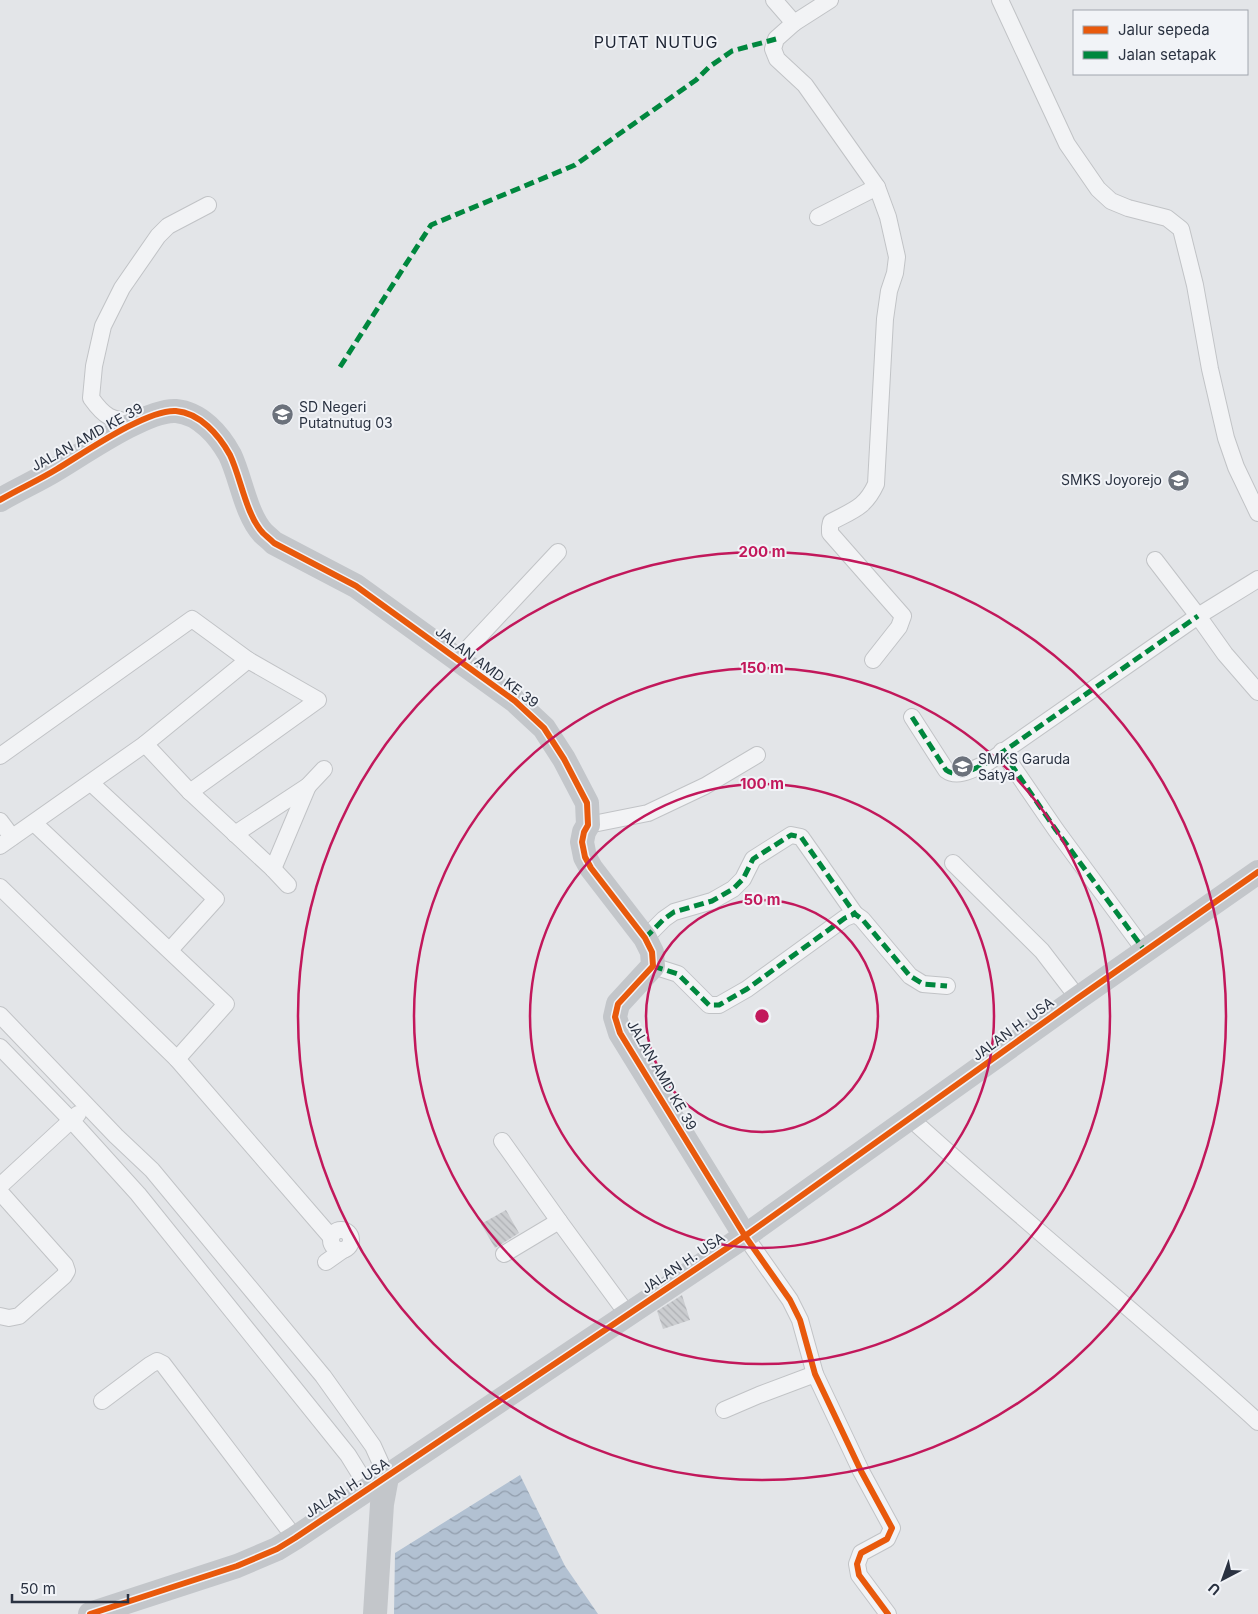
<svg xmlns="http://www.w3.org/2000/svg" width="1258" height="1614" font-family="Inter,sans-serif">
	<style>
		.water { fill: url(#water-waves) }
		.building { fill: url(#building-back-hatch) }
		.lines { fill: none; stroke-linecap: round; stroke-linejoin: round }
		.street-casing { stroke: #c1c3c6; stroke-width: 18 }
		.street { stroke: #f2f3f5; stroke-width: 16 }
		.secondary { stroke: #c3c6ca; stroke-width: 24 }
		.quiet { stroke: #00873e; stroke-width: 5; stroke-dasharray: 10 5; stroke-linecap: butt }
		.cycleway-casing { stroke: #f1f3f7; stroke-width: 9 }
		.cycleway { stroke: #e8590c; stroke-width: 6 }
		.ring { fill: none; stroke: #c2185b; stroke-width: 2.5 }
		.labels { text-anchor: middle; stroke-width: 4; stroke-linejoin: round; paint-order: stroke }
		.poi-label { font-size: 14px; fill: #2a3241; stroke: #f1f3f7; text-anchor: start }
		.street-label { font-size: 14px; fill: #2a3241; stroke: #f1f3f7 }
		.quarter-label { font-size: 16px; letter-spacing: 1px; fill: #1c2332; stroke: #f1f3f7 }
		.centre { fill: #c2185b; stroke: #f1f3f7; stroke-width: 2.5 }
		.ring-label { font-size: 15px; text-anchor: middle; font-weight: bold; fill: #c2185b; stroke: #f1f3f7; stroke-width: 4; stroke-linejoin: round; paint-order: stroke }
	</style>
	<defs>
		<pattern id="water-waves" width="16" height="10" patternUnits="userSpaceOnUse" patternTransform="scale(1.25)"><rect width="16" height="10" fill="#b2c1d2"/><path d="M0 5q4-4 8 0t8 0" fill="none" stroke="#919dac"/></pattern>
		<pattern id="building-back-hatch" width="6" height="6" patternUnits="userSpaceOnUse" patternTransform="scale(1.25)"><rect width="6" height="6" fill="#cbcdd0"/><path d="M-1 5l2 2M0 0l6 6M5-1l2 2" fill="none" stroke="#aeb0b4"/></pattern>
	</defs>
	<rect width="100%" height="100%" fill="#e3e5e8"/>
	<polygon class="water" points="520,1475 565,1566 598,1614 394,1614 395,1553"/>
	<g class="building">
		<polygon points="506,1210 519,1233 495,1248 481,1224"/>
		<polygon points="682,1295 690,1320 663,1329 657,1311"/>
	</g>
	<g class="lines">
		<defs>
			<g id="street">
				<polyline points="774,0 794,23 830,0"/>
				<polyline points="1000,0 1067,144 1098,189 1111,201 1128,208 1167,218 1181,229 1195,285 1210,369 1226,438 1236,467 1258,513"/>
				<path d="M794,23L776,39L773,49L777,59L805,85L877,187L888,217L897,257L895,273L889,291L885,319L876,484C865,508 853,510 831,522L830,527V533L903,616L899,627L873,660"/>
				<polyline points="818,217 877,187"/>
				<path d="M136,423C111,419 106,419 91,398L94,366L103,326L122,288L158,236L168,226L208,205"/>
				<polyline points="1258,579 1198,616 1225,654 1258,692"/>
				<polyline points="457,660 558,552"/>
				<path d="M912,717L946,770C958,779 975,768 987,763L1198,616L1155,560"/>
				<polyline points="145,744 190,792 273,869 288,885"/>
				<polyline points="1002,751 1056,830 1145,951"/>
				<polyline points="0,756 192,619 248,660"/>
				<polyline points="91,783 216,899 170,950"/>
				<polyline points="0,821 12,837"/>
				<polyline points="34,823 226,1004 177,1059"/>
				<polyline points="588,825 648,813 705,786 757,755"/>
				<polyline points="235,834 308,786 324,769"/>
				<polyline points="0,846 145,744 248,660 318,700 190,792"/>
				<polyline points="953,863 1042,951 1078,998"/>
				<polyline points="273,869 308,786"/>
				<polyline points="0,887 177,1059 331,1237"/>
				<polyline points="645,938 664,919 674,912 712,901 733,889 743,879 753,859 791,835 801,837 855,914"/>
				<polyline points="653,966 678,974 709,1005 719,1005 747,989 845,918 855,914 862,919 910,976 923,984 947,986"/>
				<polyline points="0,1015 116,1136 152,1170 323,1376 373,1446 387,1477"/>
				<polyline points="0,1047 71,1120 138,1194 348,1455 369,1489"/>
				<path d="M910,1118C1024,1222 1144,1318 1258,1422"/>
				<polyline points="502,1141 559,1221"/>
				<polyline points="0,1186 78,1114"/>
				<polyline points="0,1192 65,1265 67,1271 64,1276 19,1316 9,1318 0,1316"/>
				<circle cx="341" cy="1240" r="10"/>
				<polyline points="745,1236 790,1300 800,1320 815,1374 861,1471 892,1528 887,1539 861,1553 857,1564 859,1575 888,1614"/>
				<polyline points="504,1254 559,1221 628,1315"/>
				<polyline points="326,1262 343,1250"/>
				<polyline points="102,1401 150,1365 157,1361 163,1364 295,1538"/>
				<polyline points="724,1410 759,1395 815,1374"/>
			</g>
		</defs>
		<use href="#street" class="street-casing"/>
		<use href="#street" class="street"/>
		<g class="secondary">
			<path d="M0,500C19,489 39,480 57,469C84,453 147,409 176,411C200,413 219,435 230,455C241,478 246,515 263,533C266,536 270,539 274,543L356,586L515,701L544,728L564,759L587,803L588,825L584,832L582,842L585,857L591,868L645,938L652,952L653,966L618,1004L615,1017L620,1033L745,1236"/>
			<polyline points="90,1614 237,1566 277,1549 295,1538 745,1236 1078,998 1258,872"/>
			<polyline points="375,1614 382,1504 387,1477"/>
		</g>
		<g class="quiet">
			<polyline points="340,367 431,225 575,165 696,80 709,67 732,51 776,39"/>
			<path d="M912,717L946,770C958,779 975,768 987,763L1198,616"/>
			<polyline points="1002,751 1056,830 1145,951"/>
			<polyline points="645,938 664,919 674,912 712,901 733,889 743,879 753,859 791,835 801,837 855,914"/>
			<polyline points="653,966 678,974 709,1005 719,1005 747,989 845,918 855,914 862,919 910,976 923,984 947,986"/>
		</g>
		<defs>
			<g id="cycleway">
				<path d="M0,500C19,489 39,480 57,469C84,453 147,409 176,411C200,413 219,435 230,455C241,478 246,515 263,533C266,536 270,539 274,543L356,586L515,701L544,728L564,759L587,803L588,825L584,832L582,842L585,857L591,868L645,938L652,952L653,966L618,1004L615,1017L620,1033L745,1236L790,1300L800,1320L815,1374L861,1471L892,1528L887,1539L861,1553L857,1564L859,1575L888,1614"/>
				<polyline points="90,1614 237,1566 277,1549 295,1538 745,1236 1078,998 1258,872"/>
			</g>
		</defs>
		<use href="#cycleway" class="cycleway-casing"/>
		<use href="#cycleway" class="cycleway"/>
	</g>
	<g class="ring">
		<circle cx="762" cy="1016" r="116"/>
		<circle cx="762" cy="1016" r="232"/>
		<circle cx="762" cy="1016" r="348"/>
		<circle cx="762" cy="1016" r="464"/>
	</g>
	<defs>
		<symbol id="school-disc" viewBox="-11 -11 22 22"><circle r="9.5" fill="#6b717b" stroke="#f1f3f7"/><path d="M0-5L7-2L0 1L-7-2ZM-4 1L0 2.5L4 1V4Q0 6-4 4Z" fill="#fff"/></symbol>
	</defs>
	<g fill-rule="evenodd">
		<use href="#school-disc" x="270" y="402" width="25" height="25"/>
		<use href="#school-disc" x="1166" y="468" width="25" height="25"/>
		<use href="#school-disc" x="950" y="754" width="25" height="25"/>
	</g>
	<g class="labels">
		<g class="poi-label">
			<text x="299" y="412">SD Negeri<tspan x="299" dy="16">Putatnutug 03</tspan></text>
			<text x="1162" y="485" text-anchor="end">SMKS Joyorejo</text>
			<text x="978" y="764">SMKS Garuda<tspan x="978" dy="16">Satya</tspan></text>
		</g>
		<g class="street-label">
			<text transform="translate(87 437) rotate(-29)" y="5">JALAN AMD KE 39</text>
			<text transform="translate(487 667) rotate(37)" y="5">JALAN AMD KE 39</text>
			<text transform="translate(1013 1029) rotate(-36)" y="5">JALAN H. USA</text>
			<text transform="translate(662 1075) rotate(60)" y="5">JALAN AMD KE 39</text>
			<text transform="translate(683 1263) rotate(-34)" y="5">JALAN H. USA</text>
			<text transform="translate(347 1488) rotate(-33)" y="5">JALAN H. USA</text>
		</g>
		<g class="quarter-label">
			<text x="656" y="48">PUTAT NUTUG</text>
		</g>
	</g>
	<circle cx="762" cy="1016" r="8" class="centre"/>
	<g class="ring-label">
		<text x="762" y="557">200 m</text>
		<text x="762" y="673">150 m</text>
		<text x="762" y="789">100 m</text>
		<text x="762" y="905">50 m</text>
	</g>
	<rect x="1073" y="10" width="175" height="65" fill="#f1f3f7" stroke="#a1a6ae"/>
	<rect x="1083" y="26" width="25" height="8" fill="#e8590c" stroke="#a1a6ae"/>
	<text x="1118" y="35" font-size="15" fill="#2a3241">Jalur sepeda</text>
	<rect x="1083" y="51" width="25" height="8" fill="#00873e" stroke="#a1a6ae"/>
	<text x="1118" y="60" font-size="15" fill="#2a3241">Jalan setapak</text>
	<g transform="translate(1223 1579) rotate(221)" stroke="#f1f3f7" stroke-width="4" paint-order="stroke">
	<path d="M0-4L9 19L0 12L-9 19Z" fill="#2a3241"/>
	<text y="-8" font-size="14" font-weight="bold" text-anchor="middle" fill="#2a3241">U</text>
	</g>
	<path d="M12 1594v8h116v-8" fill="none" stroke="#2a3241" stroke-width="2.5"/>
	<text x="20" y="1594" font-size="15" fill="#2a3241" stroke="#f1f3f7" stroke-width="4" paint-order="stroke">50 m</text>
</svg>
